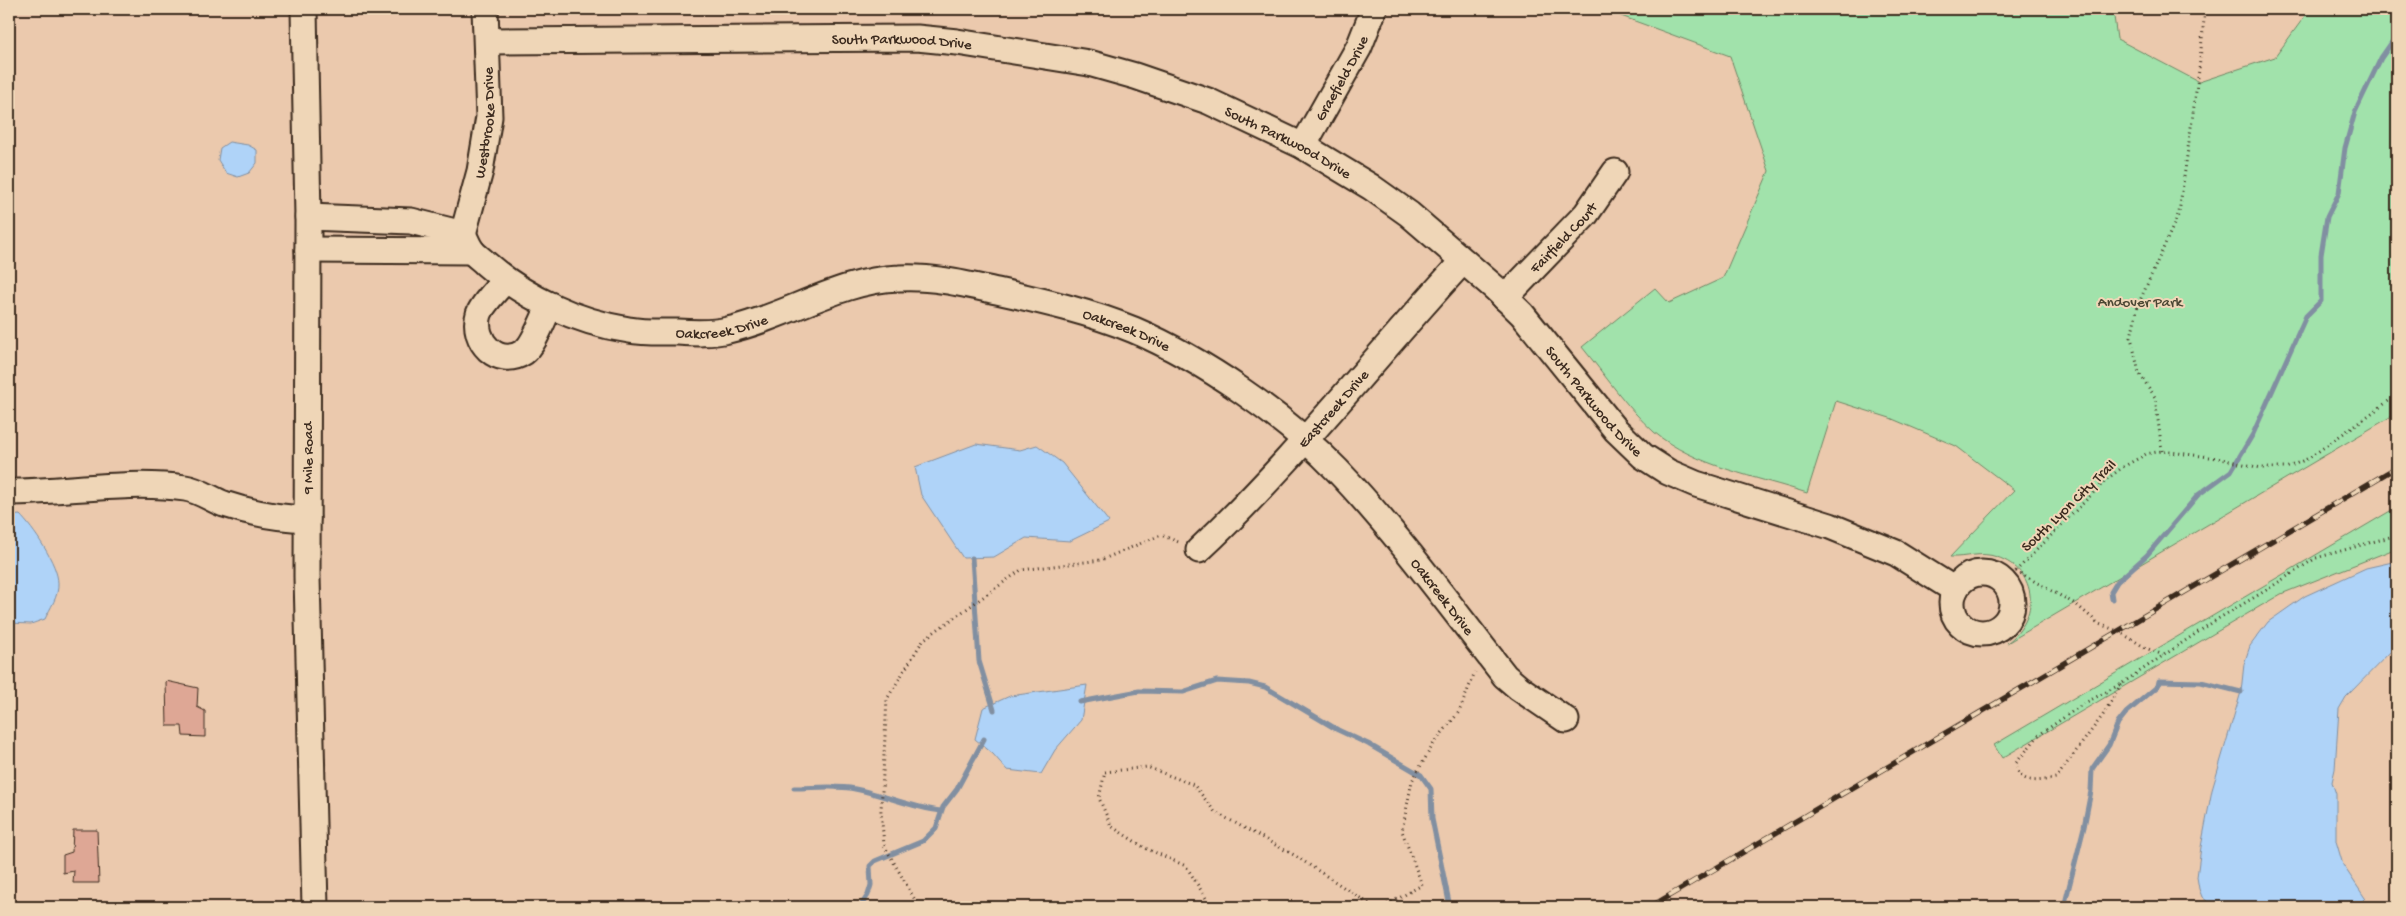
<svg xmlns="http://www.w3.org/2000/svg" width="2406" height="916" font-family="'Gochi Hand',sans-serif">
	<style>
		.green { fill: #a1e2ab; stroke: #6e8664 }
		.water { fill: #afd3f8; stroke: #818fa1 }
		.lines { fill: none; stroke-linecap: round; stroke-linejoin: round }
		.stream { stroke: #818fa1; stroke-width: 5 }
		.building { fill: #dea795; stroke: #3b2a1e }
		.minor-casing { stroke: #3b2a1e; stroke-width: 29 }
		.path { stroke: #3b2a1e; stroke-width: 3; stroke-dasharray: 1 4; stroke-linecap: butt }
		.minor { stroke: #efd6b7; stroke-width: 25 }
		.rail-casing { stroke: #3b2a1e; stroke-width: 5.5 }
		.rail { stroke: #efd6b7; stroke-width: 4; stroke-dasharray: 11; stroke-linecap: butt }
		.labels { text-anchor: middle; stroke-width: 4; stroke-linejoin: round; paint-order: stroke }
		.street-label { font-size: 15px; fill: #3b2a1e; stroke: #efd6b7 }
		.park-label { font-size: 15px; fill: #4a4633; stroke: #efd6b7 }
	</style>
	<rect width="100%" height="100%" fill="#ebc9ad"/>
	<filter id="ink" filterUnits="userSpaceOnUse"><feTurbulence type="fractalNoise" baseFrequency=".02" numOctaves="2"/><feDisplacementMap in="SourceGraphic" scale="10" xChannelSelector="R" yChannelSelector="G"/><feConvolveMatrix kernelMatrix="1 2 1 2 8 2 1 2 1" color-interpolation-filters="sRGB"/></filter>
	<g filter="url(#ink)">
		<g class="green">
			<path d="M1602,9H2113L2117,39L2199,82L2275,57L2310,9H2397V413L2007,643C2040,618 2039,571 1997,557C1981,551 1966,558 1950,557L2014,490L1956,446L1890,418L1836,401L1807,493C1758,477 1694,466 1654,432C1627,408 1605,375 1582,347L1655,288L1669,303L1723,278L1769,171L1730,56Z"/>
			<polygon points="2397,507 2397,548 2281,594 2002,758 1994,745"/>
		</g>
		<g class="water">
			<polygon points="229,142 248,145 257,150 257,163 249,173 238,177 226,173 218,160 220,148"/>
			<polygon points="976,444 1020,450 1037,445 1062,463 1109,522 1070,541 1026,538 994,557 963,558 921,495 915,467"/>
			<path d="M20,515C33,528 58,564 58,583C59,596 50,608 45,619L31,624L9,623V516Z"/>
			<polygon points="2397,561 2397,645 2346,697 2339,709 2335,769 2332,782 2336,794 2336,841 2343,865 2365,898 2356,907 2213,906 2202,897 2199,889 2197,877 2201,847 2212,790 2241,692 2244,664 2250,646 2268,622 2305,596 2366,568"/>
			<polygon points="1087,685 1081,720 1055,750 1041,774 1007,770 993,754 975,739 983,708 1010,696"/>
		</g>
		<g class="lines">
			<g class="stream">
				<polyline points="972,558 979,661 994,710"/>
				<polyline points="2112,599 2111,592 2117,582 2147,555 2198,495 2231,471 2253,434 2306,316 2321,301 2321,255 2327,217 2339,193 2345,148 2355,112 2381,58 2397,35"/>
				<polyline points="1080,702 1139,691 1183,692 1217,681 1249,683 1265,687 1338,730 1368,744 1421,775 1431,789 1432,819 1450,907"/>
				<path d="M794,788C813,788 836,785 855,789C885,795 912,808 941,811"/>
				<polyline points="860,907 868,895 871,885 870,866 875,861 923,841 936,828 943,807 957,789 984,739"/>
				<polyline points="2064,907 2084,827 2091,791 2092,769 2109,745 2118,723 2126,713 2158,686 2159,681 2201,682 2241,692"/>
			</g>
		</g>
		<g class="building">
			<polygon points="166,681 198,688 197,707 205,711 205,737 183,736 182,726 167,726"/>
			<polygon points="73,830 97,830 99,883 73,883 74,871 63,873 63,855 72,852"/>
		</g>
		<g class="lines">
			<defs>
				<g id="minor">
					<polyline points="304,9 308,217 307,577 315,907"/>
					<path id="s1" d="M487,41L917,38L957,42L1089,63L1135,76L1208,101L1303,146L1371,187L1409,214L1495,288L1522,314L1616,430L1643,456L1668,472L1696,484L1830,526L1896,553L1955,590"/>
					<path id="s2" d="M1303,146L1359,47L1374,9"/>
					<path id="s3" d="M308,217L411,221L463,234C466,239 468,246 472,251C475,255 481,259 485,263C525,298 577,322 629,330C645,333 662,332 678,332C694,333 712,334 728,330C786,317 839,280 899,278C932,276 965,284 997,291C1043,301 1090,312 1134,330C1202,359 1285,416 1337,470C1398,534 1450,606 1505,676L1519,688L1566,720"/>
					<path id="s4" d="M463,234L480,171L489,117L485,9"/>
					<polyline points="308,250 472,251"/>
					<path d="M505,280C497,290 483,303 479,314C471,341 498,369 524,352C534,345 544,317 550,305"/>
					<path id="s5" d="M1505,298L1586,214L1615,172"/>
					<path d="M9,492C68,492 126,480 185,488C199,490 211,499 224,504C251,513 279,518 307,519"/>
					<path id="s6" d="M1199,550C1294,461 1374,357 1463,261"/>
					<circle cx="1982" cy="603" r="30"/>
				</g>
			</defs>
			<use href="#minor" class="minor-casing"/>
			<g class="path">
				<polyline points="2162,451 2155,397 2139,373 2131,337 2138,305 2179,213 2199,70 2205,9"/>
				<polyline points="2016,571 2077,605 2099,624 2118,631 2146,648 2163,655"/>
				<polyline points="2005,582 2107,479 2123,467 2146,454 2162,451 2217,458 2261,468 2286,468 2309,458 2397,395"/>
				<path d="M2121,684L2103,715L2056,778C2040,781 2018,786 2016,763L2039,735L2083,704L2121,684L2216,620L2260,594L2316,558L2397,535"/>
				<polyline points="919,907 884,845 881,811 887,699 923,640 1021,570 1101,560 1161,535 1181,543"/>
				<polyline points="1204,907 1207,900 1186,866 1145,848 1111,826 1099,798 1105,772 1147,767 1194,785 1215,812 1294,855 1374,907"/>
				<polyline points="1383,907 1422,885 1402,831 1412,781 1434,743 1459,712 1475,672"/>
			</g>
			<use href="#minor" class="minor"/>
			<defs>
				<polyline id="rail" points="1650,907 2397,467"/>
			</defs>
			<use href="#rail" class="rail-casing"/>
			<use href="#rail" class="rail"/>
		</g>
	</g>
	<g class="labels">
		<g class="street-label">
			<text dy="5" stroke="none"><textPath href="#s1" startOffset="415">South Parkwood Drive</textPath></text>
			<text dy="5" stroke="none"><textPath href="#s2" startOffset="78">Graefield Drive</textPath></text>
			<text dy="5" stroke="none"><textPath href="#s4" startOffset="114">Westbrooke Drive</textPath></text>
			<text dy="5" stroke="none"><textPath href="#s1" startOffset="819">South Parkwood Drive</textPath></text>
			<text dy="5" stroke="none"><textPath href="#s5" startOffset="84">Fairfield Court</textPath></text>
			<text dy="5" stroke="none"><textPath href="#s3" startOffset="448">Oakcreek Drive</textPath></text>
			<text dy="5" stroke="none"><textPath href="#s3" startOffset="868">Oakcreek Drive</textPath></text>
			<text dy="5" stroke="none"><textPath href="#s1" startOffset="1224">South Parkwood Drive</textPath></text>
			<text dy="5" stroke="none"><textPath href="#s6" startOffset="195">Eastcreek Drive</textPath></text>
			<text transform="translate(307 458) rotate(-90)" y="5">9 Mile Road</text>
			<text transform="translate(2068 505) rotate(-44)" y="5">South Lyon City Trail</text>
			<text dy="5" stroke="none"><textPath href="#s3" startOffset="1288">Oakcreek Drive</textPath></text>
		</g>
		<g class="park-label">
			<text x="2140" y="306">Andover Park</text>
		</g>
	</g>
	<rect width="2406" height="916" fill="none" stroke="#efd6b7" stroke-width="30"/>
	<rect x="15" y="15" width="2376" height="886" fill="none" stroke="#3b2a1e" stroke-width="2" filter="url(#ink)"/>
</svg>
